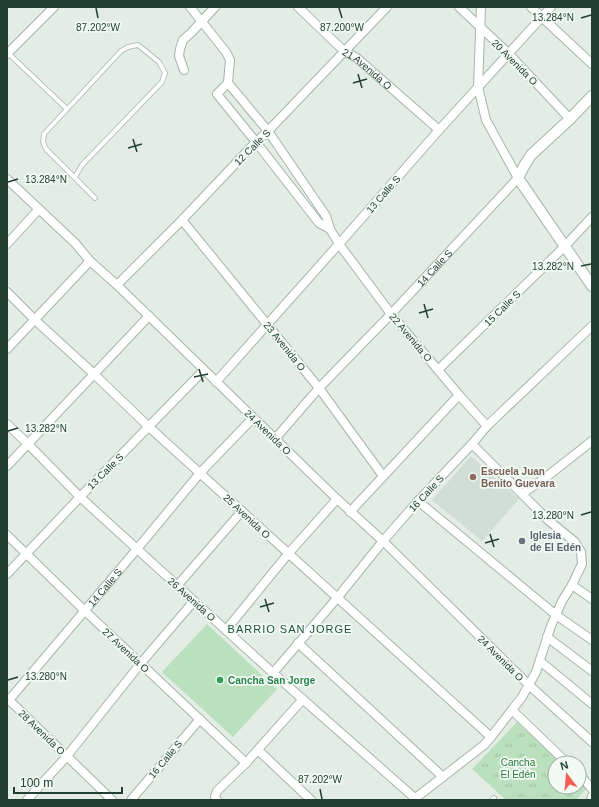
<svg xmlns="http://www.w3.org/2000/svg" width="599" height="807" font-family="Helvetica,sans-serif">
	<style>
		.built { fill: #d1ddd5 }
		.green { fill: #bae0bd }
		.park { fill: url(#park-tufts) }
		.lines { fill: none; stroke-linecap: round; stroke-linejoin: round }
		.service-casing { stroke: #a5b6ac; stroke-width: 5.5 }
		.minor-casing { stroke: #a5b6ac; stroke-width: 10 }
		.tertiary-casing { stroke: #a5b6ac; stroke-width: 12 }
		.service { stroke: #fff; stroke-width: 4 }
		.minor { stroke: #fff; stroke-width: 8 }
		.tertiary { stroke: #fff; stroke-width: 10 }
		.ticks { fill: none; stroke: #214032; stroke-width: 1.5 }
		.education-dot { fill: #8d6e63; stroke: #f3faf5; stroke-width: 1.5 }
		.worship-dot { fill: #6b7280; stroke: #f3faf5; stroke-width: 1.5 }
		.leisure-dot { fill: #2e9e5b; stroke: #f3faf5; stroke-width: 1.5 }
		.labels { text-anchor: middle; stroke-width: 3.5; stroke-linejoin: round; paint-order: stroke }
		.street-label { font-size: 10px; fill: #214032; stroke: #f3faf5 }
		.education-label { font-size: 10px; font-weight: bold; fill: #785e54; stroke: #f3faf5; text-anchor: start }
		.worship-label { font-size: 10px; font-weight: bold; fill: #5b616d; stroke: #f3faf5; text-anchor: start }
		.leisure-label { font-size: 10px; font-weight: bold; fill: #27864d; stroke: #f3faf5; text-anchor: start }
		.park-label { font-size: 10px; fill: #297939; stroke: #f3faf5 }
		.neighbourhood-label { font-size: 11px; letter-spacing: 1px; fill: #1c533b; stroke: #f3faf5 }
		.ticks-label { font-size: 10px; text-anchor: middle; fill: #214032; stroke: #f3faf5; stroke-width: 3.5; stroke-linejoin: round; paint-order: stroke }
	</style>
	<defs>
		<pattern id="park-tufts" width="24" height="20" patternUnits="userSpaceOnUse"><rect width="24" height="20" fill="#bae0bd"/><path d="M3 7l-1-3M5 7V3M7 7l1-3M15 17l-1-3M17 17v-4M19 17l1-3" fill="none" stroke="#a0c1a3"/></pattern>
	</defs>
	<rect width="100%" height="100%" fill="#e3ede6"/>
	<polygon class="built" points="471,456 519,499 482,541 432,500"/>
	<polygon class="green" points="207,624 277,689 233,737 162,672"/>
	<polygon class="park" points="517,722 561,763 555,763 555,787 579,787 579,780 587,788 576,800 506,800 472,769"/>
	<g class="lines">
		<defs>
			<g id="service">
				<polyline points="8,53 67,109"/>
				<polyline points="75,177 82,165 162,82 165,73 159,62 138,45 128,47 121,51 44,134 43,142 46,149 95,198"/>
				<polyline points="492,800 494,798"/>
			</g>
			<g id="minor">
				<polyline points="190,7 226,52 230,60 228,83 217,94 256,142 319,223 330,229 339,244 391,314 459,395 487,426"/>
				<path id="s1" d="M298,7L344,51L357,58L439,130"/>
				<polyline points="459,7 508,53 570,119"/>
				<polyline points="531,7 592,64"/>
				<polyline points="7,54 54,7"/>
				<polyline points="184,70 179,56 180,49 183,40 191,33 215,7"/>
				<polyline points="228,83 268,131 326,216 330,229"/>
				<polyline points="7,179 75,243 90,261 117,285 337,499 383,541 529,685 592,742"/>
				<polyline points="182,220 319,388 383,476"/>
				<polyline points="7,244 39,209"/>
				<polyline points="117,285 182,220 256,142 268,131 387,7"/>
				<polyline points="7,292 35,320 94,374 149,427 491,737"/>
				<polyline points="7,349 90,261"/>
				<polyline points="438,370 565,246 592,217"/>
				<polyline points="216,382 339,244 439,130 551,7"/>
				<polyline points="7,424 28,444 80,497 273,673 417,800"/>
				<path id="s2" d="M275,439L319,388L391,314L518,178L486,120L478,87L481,7"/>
				<polyline points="7,466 149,316"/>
				<polyline points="522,494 545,478 592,441"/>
				<polyline points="418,501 556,615 592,640"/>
				<polyline points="350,512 459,395"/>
				<polyline points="7,535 85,611 246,763"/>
				<polyline points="7,574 80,497 204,370"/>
				<polyline points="572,585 592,599"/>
				<polyline points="177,586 242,511"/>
				<polyline points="226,630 288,554 337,499"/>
				<polyline points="547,637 592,671"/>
				<polyline points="298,643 443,777"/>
				<polyline points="540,661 592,704"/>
				<polyline points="273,673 338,597 383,541 418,501 472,444 487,426 592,326"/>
				<polyline points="7,698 112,800"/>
				<path id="s3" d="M9,700L137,549L200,473L253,418"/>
				<polyline points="512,710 567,763"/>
				<polyline points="258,750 311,800"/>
				<polyline points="579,774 592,789"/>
				<polyline points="27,800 67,756 141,663 194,601"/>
				<polyline points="131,800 200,719"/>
				<polyline points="217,800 215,797 217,791 246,763 303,699"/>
				<polyline points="413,800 484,745 491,737 522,697 536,672 551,626 562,601 572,585 582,564 581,552 575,542 548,520 472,444"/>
				<polyline points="591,800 592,796"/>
			</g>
			<polyline id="tertiary" points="592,96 570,119 531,155 524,166 518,178 592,286"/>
		</defs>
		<use href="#service" class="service-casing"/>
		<use href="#minor" class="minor-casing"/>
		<use href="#tertiary" class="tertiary-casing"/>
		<use href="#service" class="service"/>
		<use href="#minor" class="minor"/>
		<use href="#tertiary" class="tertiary"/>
	</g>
	<path class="ticks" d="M96,8L98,18M339,8L342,18M581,18L591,15M358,74L362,88M353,83L367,79M133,139L137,152M128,148L142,144M8,182L18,179M581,266L591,264M424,304L428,318M419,313L433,309M199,369L203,382M194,377L208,374M8,431L18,428M581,515L591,512M490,534L494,547M485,543L499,539M265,599L269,612M260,607L274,603M8,680L18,677M320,789L322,799"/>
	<circle class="education-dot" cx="473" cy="477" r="4"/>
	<circle class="worship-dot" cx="522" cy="541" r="4"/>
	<circle class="leisure-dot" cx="220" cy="680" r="4"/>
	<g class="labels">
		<g class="street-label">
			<text transform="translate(515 62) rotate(45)" y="4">20 Avenida O</text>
			<text dy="4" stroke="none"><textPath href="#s1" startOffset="93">21 Avenida O</textPath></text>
			<text transform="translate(252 147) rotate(-45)" y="4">12 Calle S</text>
			<text transform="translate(383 194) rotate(-49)" y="4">13 Calle S</text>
			<text dy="4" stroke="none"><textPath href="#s2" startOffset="234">14 Calle S</textPath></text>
			<text transform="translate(502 308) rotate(-44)" y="4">15 Calle S</text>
			<text transform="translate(411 337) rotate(50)" y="4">22 Avenida O</text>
			<text transform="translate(285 346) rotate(51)" y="4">23 Avenida O</text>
			<text transform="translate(268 432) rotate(44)" y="4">24 Avenida O</text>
			<text transform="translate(105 471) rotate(-45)" y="4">13 Calle S</text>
			<text transform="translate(426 493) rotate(-47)" y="4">16 Calle S</text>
			<text transform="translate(247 516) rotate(43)" y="4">25 Avenida O</text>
			<text dy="4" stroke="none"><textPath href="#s3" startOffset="148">14 Calle S</textPath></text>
			<text transform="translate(192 599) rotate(42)" y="4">26 Avenida O</text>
			<text transform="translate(126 650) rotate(43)" y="4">27 Avenida O</text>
			<text transform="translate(501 658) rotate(45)" y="4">24 Avenida O</text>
			<text transform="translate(42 732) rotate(44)" y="4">28 Avenida O</text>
			<text transform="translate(165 759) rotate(-50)" y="4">16 Calle S</text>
		</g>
		<g class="education-label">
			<text x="481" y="475">Escuela Juan<tspan x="481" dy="12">Benito Guevara</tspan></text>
		</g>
		<g class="worship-label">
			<text x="530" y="539">Iglesia<tspan x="530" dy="12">de El Edén</tspan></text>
		</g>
		<g class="leisure-label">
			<text x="228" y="684">Cancha San Jorge</text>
		</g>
		<g class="park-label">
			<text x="518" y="766">Cancha<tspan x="518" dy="12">El Edén</tspan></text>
		</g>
		<g class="neighbourhood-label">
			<text x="290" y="633">BARRIO SAN JORGE</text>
		</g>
	</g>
	<g class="ticks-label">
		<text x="553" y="21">13.284°N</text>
		<text x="98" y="31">87.202°W</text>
		<text x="342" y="31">87.200°W</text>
		<text x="46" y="183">13.284°N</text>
		<text x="553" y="270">13.282°N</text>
		<text x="46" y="432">13.282°N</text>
		<text x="553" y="519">13.280°N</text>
		<text x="46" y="680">13.280°N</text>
		<text x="320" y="783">87.202°W</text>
	</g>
	<rect width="599" height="807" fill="none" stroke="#214032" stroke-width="16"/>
	<g transform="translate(567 775) rotate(344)"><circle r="19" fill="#f3faf5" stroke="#9fb0a7"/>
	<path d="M0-3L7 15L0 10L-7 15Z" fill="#f95e55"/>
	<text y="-6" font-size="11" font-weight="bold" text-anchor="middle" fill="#214032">N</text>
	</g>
	<path d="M14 787v6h108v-6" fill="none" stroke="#214032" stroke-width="2"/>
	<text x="20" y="787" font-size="12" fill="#214032" stroke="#f3faf5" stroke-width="3" paint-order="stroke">100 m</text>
</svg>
